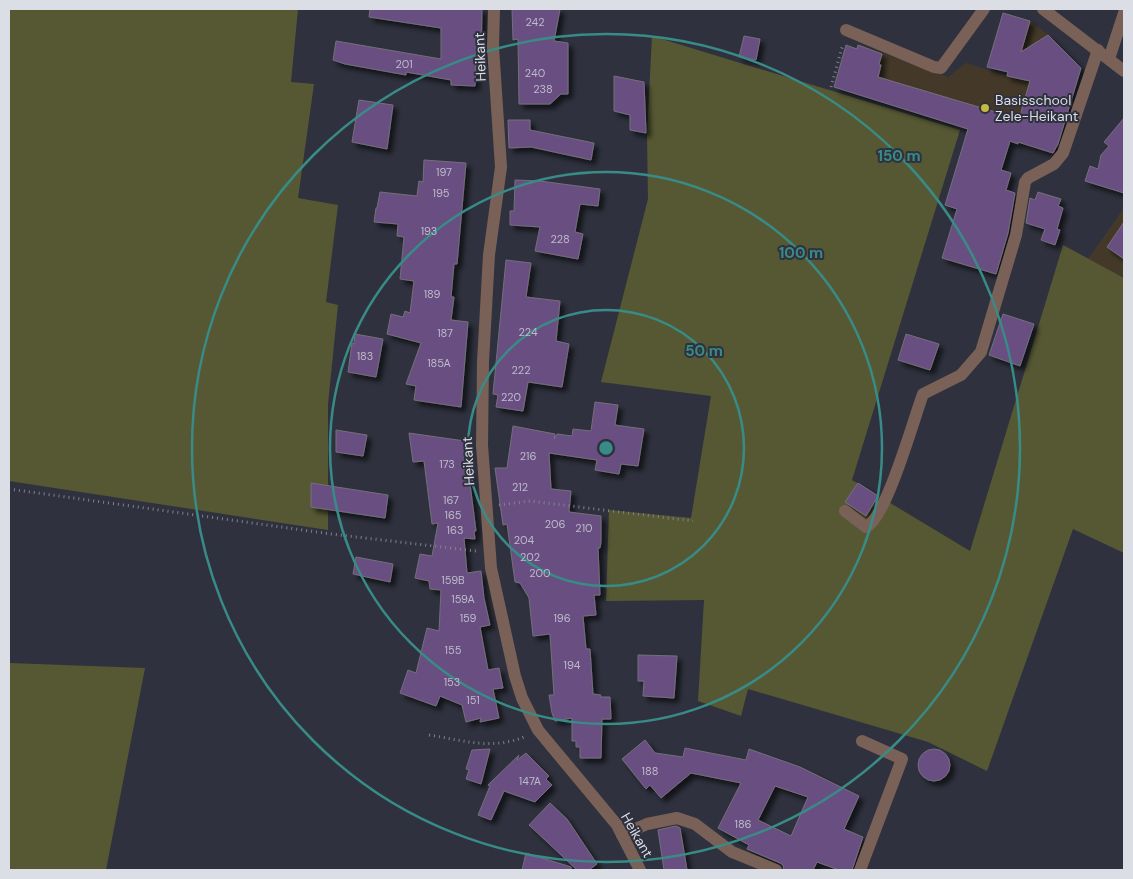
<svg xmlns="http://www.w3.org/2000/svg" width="1133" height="879" font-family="'DM Sans',sans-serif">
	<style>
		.education { fill: #443929 }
		.green { fill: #565833 }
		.building { fill: #695081; stroke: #746e7b; fill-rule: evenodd; filter: url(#shadow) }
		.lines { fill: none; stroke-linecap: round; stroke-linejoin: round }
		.path { stroke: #7f828c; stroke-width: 3; stroke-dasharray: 1 4; stroke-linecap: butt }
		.minor { stroke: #7a6157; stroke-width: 12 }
		.ring { fill: none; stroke: #388b86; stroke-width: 2.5 }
		.poi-dot { fill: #c7bb3b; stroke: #2f323e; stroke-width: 2 }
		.labels { text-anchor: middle; stroke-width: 4; stroke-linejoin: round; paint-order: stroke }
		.number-label { font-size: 11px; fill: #bebacc }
		.street-label { font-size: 14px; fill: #dbdee5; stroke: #2f323e }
		.poi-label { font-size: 14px; fill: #dbdee5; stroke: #2f323e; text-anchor: start }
		.centre { fill: #388b86; stroke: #2f323e; stroke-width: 2.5 }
		.ring-label { font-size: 15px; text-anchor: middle; font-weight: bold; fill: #388b86; stroke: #2f323e; stroke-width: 4; stroke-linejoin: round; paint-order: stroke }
	</style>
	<defs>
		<filter id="shadow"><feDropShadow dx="4.5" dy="4.5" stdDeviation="2.5" flood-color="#0009"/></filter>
	</defs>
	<rect width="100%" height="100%" fill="#2f323e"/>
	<g class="education">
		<polygon points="1030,21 1048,35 1081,68 1054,154 834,87 846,45 857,49 858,44 948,77 966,63 1007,76 1014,76"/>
		<polygon points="1124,208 1124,278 1088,259"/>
	</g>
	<g class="green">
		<polygon points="9,9 298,9 291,82 314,84 298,198 338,205 326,302 338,305 328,404 328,530 9,481"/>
		<polygon points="652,36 960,130 852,480 970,551 1063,245 1124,278 1124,553 1073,529 987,771 928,742 748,689 741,716 698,701 704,600 606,601 609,510 691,518 711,396 601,382 648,199 647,135"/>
		<polygon points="9,663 145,668 106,870 9,870"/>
	</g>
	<g class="building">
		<polygon points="370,9 482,9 481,64 476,65 475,86 451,85 451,80 406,72 406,75 345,64 333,60 336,41 441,59 441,28 369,17"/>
		<polygon points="512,9 560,9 554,41 568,43 568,94 561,94 550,104 519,104 518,39 513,40"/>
		<polygon points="1003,13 1030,21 1021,52 1048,35 1081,68 1058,144 1053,153 1018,142 1018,144 1010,141 1001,170 1011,173 1006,190 1015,193 1008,233 996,274 942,258 957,209 945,205 968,129 834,87 846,45 857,49 858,45 882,54 879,64 881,65 878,77 1019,119 1030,81 1007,76 1008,72 987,67"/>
		<polygon points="744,36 760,39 756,60 739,57"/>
		<polygon points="614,76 644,82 646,133 630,130 630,115 614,111"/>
		<polygon points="359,100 393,105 387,149 352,142"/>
		<polygon points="1124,118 1124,193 1085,181 1090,166 1098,169 1101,155 1109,146 1104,142"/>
		<polygon points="508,120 530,120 530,130 594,143 591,160 531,147 509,148"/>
		<polygon points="424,160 466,163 457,264 454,264 451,297 454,297 451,320 468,322 461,407 414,400 416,386 406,384 421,343 387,334 391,314 403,317 405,311 410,313 414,281 400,279 404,237 397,236 398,224 374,222 376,208 377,208 380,192 417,196 419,181 423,182"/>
		<polygon points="515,180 540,181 600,189 598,206 580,204 575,232 583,234 578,259 535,251 540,227 510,225 510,211 514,211"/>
		<polygon points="1038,192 1061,199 1058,206 1063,208 1057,229 1060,230 1055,245 1041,240 1045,229 1026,223 1030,198 1035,200"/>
		<polygon points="1124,222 1124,259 1107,247"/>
		<polygon points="506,260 531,263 526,297 560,301 556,341 569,344 562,387 528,382 523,411 496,407 498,395 493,394"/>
		<polygon points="1003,314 1034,324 1020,366 989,355"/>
		<polygon points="355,334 383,339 376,377 348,372 352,343 354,344"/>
		<polygon points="906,334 939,344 930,370 898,360"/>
		<polygon points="595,402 618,405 615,425 644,429 638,466 621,464 619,474 595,470 597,460 549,453 551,489 571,491 569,512 601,516 601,542 600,548 598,548 600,595 594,595 596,615 583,616 586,649 590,649 593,694 601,695 600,697 610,697 611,719 602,719 601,758 580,758 580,747 576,747 576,741 572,741 572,718 555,721 552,713 549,695 554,695 550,634 533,636 529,598 520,583 515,582 507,524 503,525 495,468 507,468 513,426 555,434 554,439 557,434 572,436 573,429 591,431"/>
		<polygon points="336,430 367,435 363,456 336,452"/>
		<polygon points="409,433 465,441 467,456 461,468 468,468 476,531 474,531 475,539 464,538 467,573 481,571 484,598 490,625 480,627 488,670 499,668 503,688 493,689 499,718 480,722 481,718 466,722 462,705 440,696 436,706 400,693 408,670 416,673 427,628 439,631 441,590 430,589 429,581 415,578 420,554 432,556 438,523 432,524 424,461 413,462"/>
		<polygon points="311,483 388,495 385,518 311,507"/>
		<polygon points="858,483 878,496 866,516 845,502"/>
		<polygon points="356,557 393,564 390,582 353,574"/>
		<polygon points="638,655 677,656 674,698 643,696 644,681 638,681"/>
		<path d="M645,740L655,753L683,757L685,748L746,760L749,749L800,767L859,796L844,829L863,837L852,870H839L817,862L813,870H784L783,865L780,863L747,849L749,845L718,828L741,783L691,773L661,798L650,785L646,789L622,759ZM775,786L808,797L791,836L758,820Z"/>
		<circle cx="934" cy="765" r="16"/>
		<polygon points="490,749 481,784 466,779 469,770 466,769 472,750"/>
		<polygon points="526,753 549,776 546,779 552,785 535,802 504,791 491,820 478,815 490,786 488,785 519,755 517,760"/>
		<polygon points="550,803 567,819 597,864 589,870 577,870 529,825"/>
		<polygon points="676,826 680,828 687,870 664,870 658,830"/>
		<polygon points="526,853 571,867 571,870 522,870"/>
	</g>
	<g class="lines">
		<g class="path">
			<polyline points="831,87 843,44"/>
			<polyline points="9,489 331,534 476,551"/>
			<polyline points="499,505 530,501 693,521"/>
			<path d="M429,735C462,740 493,751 526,736"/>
		</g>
		<g class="minor">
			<polyline points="494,9 493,47 501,167 489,255 483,362 482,445 491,568 515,676 522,698 538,730 617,825 640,870"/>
			<polyline points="1043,9 1124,71"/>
			<polyline points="846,30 934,67 941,68 984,9"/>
			<polyline points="1109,59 1124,13"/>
			<path d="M845,511L866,527C886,519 914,418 923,394L961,375L981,352L1016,235L1025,182L1028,178L1054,164L1063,153L1098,50"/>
			<polyline points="622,835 647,824 677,818 695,824 732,852 776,870"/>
			<polyline points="860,870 902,759 862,741"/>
		</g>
	</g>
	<g class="ring">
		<circle cx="606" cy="448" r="138"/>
		<circle cx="606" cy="448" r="276"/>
		<circle cx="606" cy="448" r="414"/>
	</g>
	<circle class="poi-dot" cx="985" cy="108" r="5"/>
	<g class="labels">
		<g class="number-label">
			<text x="535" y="26">242</text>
			<text x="404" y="68">201</text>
			<text x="535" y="77">240</text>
			<text x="543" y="93">238</text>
			<text x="444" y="176">197</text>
			<text x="441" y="197">195</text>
			<text x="429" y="235">193</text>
			<text x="560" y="243">228</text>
			<text x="432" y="298">189</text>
			<text x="528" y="336">224</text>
			<text x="445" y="337">187</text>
			<text x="365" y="360">183</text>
			<text x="439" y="367">185A</text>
			<text x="521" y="374">222</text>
			<text x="511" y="401">220</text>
			<text x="528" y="460">216</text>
			<text x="447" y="468">173</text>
			<text x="520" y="491">212</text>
			<text x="451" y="504">167</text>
			<text x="453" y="519">165</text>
			<text x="555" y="528">206</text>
			<text x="584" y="532">210</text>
			<text x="455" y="534">163</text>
			<text x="524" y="544">204</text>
			<text x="530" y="561">202</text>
			<text x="540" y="577">200</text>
			<text x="453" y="584">159B</text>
			<text x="463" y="603">159A</text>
			<text x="468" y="622">159</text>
			<text x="562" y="622">196</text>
			<text x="453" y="654">155</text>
			<text x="572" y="669">194</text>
			<text x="452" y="686">153</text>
			<text x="473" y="704">151</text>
			<text x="650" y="775">188</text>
			<text x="530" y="785">147A</text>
			<text x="743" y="828">186</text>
		</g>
		<g class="street-label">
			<text transform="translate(480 57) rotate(-92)" y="5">Heikant</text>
			<text transform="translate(468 461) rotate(-93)" y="5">Heikant</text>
			<text transform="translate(637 835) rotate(60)" y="5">Heikant</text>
		</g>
		<g class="poi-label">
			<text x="995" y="105">Basisschool<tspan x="995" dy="16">Zele-Heikant</tspan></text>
		</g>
	</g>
	<circle cx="606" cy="448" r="8" class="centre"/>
	<g class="ring-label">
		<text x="899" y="161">150 m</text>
		<text x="801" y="258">100 m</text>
		<text x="704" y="356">50 m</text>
	</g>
	<rect width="1133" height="879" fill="none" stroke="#dbdee5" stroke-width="20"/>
</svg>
